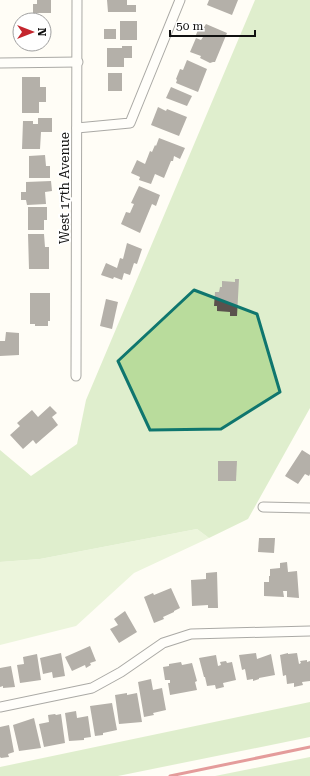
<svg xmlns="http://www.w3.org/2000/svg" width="310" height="776" font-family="'Roboto Serif',serif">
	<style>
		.green { fill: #d5ebbd }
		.forest { fill: #b9dc9c }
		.building { fill: #5a524d }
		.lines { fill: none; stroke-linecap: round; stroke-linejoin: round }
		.street-casing { stroke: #444; stroke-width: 11 }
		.street { stroke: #fff; stroke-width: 9 }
		.rail { stroke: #c4262e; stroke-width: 3 }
		.marked { fill: none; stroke: #0f766e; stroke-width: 3; stroke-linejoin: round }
		.labels { text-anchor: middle; stroke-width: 4; stroke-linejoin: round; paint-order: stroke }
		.street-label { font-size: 13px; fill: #111; stroke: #fff }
	</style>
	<rect width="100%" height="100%" fill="#fffdf5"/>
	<polygon class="green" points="197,529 209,538 134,573 76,626 0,645 0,562 40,559"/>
	<g class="forest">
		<polygon points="255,0 310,0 310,408 248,519 209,538 197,529 40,559 0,562 0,450 31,476 77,444 86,400"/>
		<polygon points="310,702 310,737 118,776 0,776 0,767"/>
		<polygon points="310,757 310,776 215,776"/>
	</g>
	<g class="building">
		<polygon points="37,0 51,0 51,13 33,13 33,4 37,4"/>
		<polygon points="107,0 127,0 127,5 136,5 136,12 108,12"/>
		<polygon points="209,0 238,0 232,15 207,5"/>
		<rect x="120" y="21" width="17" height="19"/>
		<polygon points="48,22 49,41 44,41 44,23"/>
		<polygon points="206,24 227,33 215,62 213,62 210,63 200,58 201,56 190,52 196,38 201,40 203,37 196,35 199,27 203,29"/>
		<rect x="104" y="29" width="12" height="10"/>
		<polygon points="122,46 132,46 132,58 124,58 124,67 107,67 107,48 122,48"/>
		<polygon points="187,60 207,69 198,92 176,83 177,80 176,79 180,69 183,70"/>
		<rect x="108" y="73" width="14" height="18"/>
		<polygon points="22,77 40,77 40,87 46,87 46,102 39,102 39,113 22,113"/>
		<polygon points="171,87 192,96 187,106 166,98"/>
		<polygon points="158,107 166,111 167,109 187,117 179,136 151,125"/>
		<polygon points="38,118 52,118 52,132 41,132 40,149 22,149 23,121 33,121 33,124 38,124"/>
		<polygon points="159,138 185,148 180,159 174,156 173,161 171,161 164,178 155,174 151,184 139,180 140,177 131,173 137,160 145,164 150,151 152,152 155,145 156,146"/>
		<polygon points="45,155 46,166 50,166 50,178 29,178 29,156"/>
		<polygon points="51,181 52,191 45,192 46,204 27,205 26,200 21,200 21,192 26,192 26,182"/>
		<polygon points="139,186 160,195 156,206 152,204 140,233 121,224 126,212 130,213 134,204 131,203"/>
		<polygon points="28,207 47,207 47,220 44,220 44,230 28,230"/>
		<polygon points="28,234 44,234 45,247 49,247 49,269 29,269"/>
		<polygon points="127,243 142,249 137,264 134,263 130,275 124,273 122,280 114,277 113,279 101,275 106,263 117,268 120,258 123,259"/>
		<polygon points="235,279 239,279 237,316 230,316 230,312 217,311 217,306 214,306 215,292 219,292 220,287 222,287 222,281 235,282"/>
		<polygon points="30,293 50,293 50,321 48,321 48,326 35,326 35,324 30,324"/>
		<polygon points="106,299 118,302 112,329 100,326"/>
		<polygon points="6,332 19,333 19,355 0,356 0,341 5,341"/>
		<polygon points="50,406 57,413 52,417 58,425 36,444 33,440 23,449 10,435 20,426 17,423 32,410 38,417"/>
		<polygon points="302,450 310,455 310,474 309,476 305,474 298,484 285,476"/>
		<polygon points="218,461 237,461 236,481 218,481"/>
		<polygon points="259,538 275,538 274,553 258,552"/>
		<polygon points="287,562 288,572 297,571 299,598 287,597 287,591 283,591 284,597 264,596 264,582 269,582 269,576 270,576 270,569 280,568 280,563"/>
		<polygon points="217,572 218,608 208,608 208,605 192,606 191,580 206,579 206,573"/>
		<polygon points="171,588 180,608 174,611 174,612 163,617 164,619 154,623 144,597 153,593 154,595"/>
		<polygon points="125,611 137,632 119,643 110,629 118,625 114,619"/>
		<polygon points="90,646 96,661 90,663 91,665 86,668 85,665 72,671 65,657"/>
		<polygon points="61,653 65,676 53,678 52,672 43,674 40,658"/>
		<polygon points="256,653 257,659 271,654 275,675 259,678 259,679 253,681 253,679 247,680 245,669 242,670 239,655"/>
		<polygon points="288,653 288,654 297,653 299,664 301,663 300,661 307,660 307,662 310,661 310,681 302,682 303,685 294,687 294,683 287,684 286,675 283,676 280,655"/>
		<polygon points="37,654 41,680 20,683 17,665 24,664 23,657"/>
		<polygon points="216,655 218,666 221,665 220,662 226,661 227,663 232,662 236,680 223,683 224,687 216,689 215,685 207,686 205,677 204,677 199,658"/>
		<polygon points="181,662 182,665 192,663 197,681 195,682 197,690 170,695 168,683 170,683 170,680 165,680 163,667 169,666 169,664"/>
		<polygon points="11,666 15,687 3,688 3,686 0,687 0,668"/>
		<polygon points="151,679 153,690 162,688 166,710 153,713 154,715 144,717 138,682"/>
		<polygon points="127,693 127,695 137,693 142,722 119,724 115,695"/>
		<polygon points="112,703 117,730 103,733 103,735 95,736 90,706"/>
		<polygon points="76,711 77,718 88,716 91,737 84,738 84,740 69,741 65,713"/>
		<polygon points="55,714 56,715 61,714 65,743 44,747 39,724 49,722 48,715"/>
		<polygon points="34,718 41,748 19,751 13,725"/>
		<polygon points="9,725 14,752 8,754 9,757 1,758 0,757 0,727"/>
	</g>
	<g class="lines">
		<defs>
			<g id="street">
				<polyline points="0,63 78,62"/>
				<polyline points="77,128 130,123 180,0"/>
				<polyline points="76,376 77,0"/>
				<polyline points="263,507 310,508"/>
				<polyline points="0,707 92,688 121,672 163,643 191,634 310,631"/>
			</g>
		</defs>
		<use href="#street" class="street-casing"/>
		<use href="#street" class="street"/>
		<polyline class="rail" points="170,776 310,747"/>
	</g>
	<path d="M0 0H310V776H0ZM194,290L257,314L280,392L221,429L150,430L118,361Z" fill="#fffdf5" fill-opacity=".55" fill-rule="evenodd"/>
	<path class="marked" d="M194,290L257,314L280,392L221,429L150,430L118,361Z"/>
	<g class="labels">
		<g class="street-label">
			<text transform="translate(64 188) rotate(-90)" y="5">West 17th Avenue</text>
		</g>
	</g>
	<g transform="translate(32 32) rotate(90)"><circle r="19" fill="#ffffff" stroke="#a0a0a0"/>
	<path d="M0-3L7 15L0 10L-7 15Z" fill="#c4262e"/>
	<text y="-6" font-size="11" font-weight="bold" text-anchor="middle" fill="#111111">N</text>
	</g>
	<path d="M170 30v6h85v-6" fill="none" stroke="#111111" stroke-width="2"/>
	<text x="176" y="30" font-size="12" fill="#111111" stroke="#ffffff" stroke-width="3" paint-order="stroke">50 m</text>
</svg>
